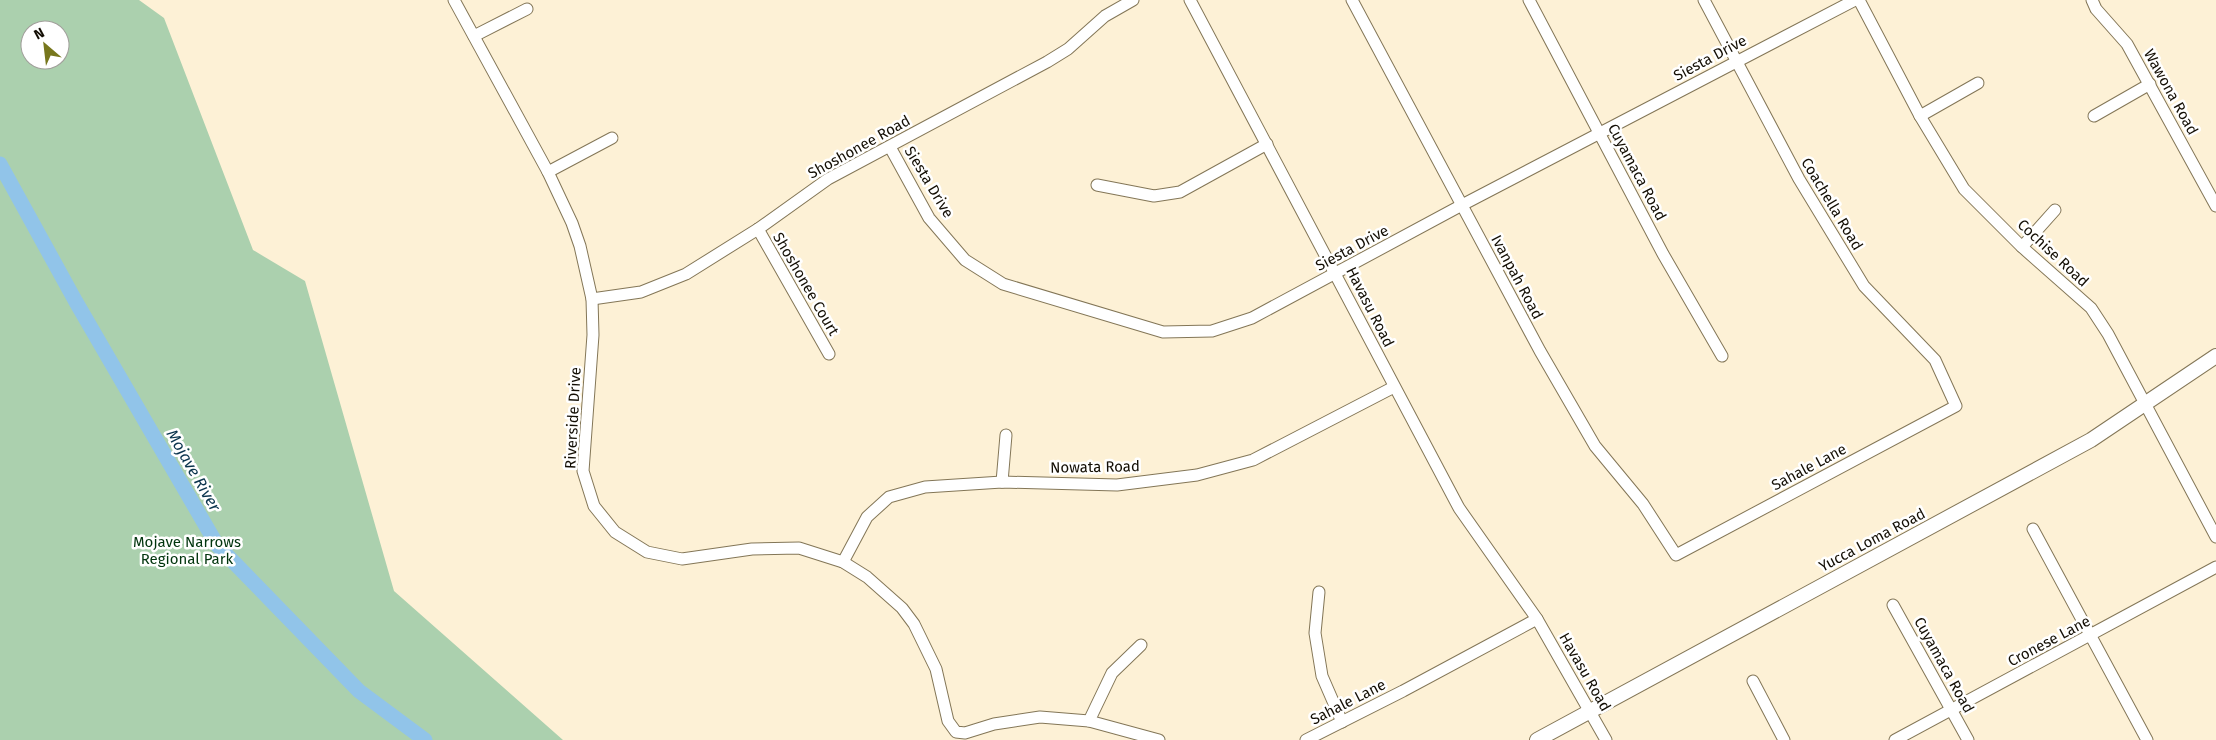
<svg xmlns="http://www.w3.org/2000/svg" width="2216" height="740" font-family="'Fira Sans',sans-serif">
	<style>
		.green { fill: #abd0ae; fill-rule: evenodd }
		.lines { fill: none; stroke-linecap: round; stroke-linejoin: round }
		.river { stroke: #91c4e9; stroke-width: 15 }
		.minor-casing { stroke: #837657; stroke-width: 13 }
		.major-casing { stroke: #837657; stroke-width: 16 }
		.minor { stroke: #fff; stroke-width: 11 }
		.major { stroke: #fff; stroke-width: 14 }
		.labels { text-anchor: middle; stroke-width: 5; stroke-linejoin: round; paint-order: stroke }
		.street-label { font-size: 15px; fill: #130e04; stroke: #fff }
		.park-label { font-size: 15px; fill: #00340d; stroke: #fff }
		.water-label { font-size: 16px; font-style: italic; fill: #0a344d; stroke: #fff }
	</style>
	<rect width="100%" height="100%" fill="#fdf1d6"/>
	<path class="green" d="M0,0H139L164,18L253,250L305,281L394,591L563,740H0ZM30,30H60V60H30Z"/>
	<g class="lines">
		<polyline class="river" points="0,164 76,302 217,545 359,691 425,740"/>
		<defs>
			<g id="minor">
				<polyline points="454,0 548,172 572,223 580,246 592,299 593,335 583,471 594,506 615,532 647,552 682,559 752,549 799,548 843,562 867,577 902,608 914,624 936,669 948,721 956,732 965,733 994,724 1040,717 1089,721 1159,740"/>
				<polyline points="1190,0 1459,508 1537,619 1606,740"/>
				<polyline points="1352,0 1540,351 1595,446 1643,504 1676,555 1956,406 1935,360 1864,286 1799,179 1704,0"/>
				<polyline points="1529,0 1663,254 1722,356"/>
				<polyline points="1859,0 1920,116 1964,189 2022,247 2091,308 2108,334 2216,537"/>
				<polyline points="2092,0 2096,9 2127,44 2216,206"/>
				<polyline points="474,36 527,9"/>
				<polyline points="1920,116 1978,83"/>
				<polyline points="2094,116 2150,84"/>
				<polyline points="890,147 929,218 965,260 1003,284 1163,332 1212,331 1252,318 1462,205 1855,0"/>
				<polyline points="548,172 612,138"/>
				<polyline points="1097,185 1154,196 1180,192 1267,144"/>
				<polyline points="758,229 829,354"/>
				<polyline points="2022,247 2055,210"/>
				<polyline points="592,299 641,292 686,274 758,229 828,179 1047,62 1068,49 1105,16 1133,0"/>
				<polyline points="1002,482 1006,435"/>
				<polyline points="2033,529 2147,740"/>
				<polyline points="843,562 867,517 889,497 925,487 1002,482 1117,485 1197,475 1253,460 1394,387"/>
				<polyline points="1319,592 1315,633 1322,676 1342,722"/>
				<polyline points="1893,605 1968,740"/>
				<polyline points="1753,681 1784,740"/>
				<polyline points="1089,721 1112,673 1141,645"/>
				<polyline points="1306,740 1403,691 1537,619"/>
				<polyline points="1895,740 2216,567"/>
			</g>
			<polyline id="major" points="1537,740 2091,440 2216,356"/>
		</defs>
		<use href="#minor" class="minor-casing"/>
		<use href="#major" class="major-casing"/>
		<use href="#minor" class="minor"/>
		<use href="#major" class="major"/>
	</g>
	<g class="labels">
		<g class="street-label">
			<text transform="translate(1710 58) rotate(-28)" y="5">Siesta Drive</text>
			<text transform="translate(2171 92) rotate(61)" y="5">Wawona Road</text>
			<text transform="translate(859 147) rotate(-29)" y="5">Shoshonee Road</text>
			<text transform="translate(1637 172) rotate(62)" y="5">Cuyamaca Road</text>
			<text transform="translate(929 182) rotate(59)" y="5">Siesta Drive</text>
			<text transform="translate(1832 204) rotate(59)" y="5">Coachella Road</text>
			<text transform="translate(1352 248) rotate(-28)" y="5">Siesta Drive</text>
			<text transform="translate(2053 253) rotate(43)" y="5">Cochise Road</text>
			<text transform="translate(1517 277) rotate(62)" y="5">Ivanpah Road</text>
			<text transform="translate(806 284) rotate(60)" y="5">Shoshonee Court</text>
			<text transform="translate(1370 307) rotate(63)" y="5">Havasu Road</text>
			<text transform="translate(573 418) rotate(-87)" y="5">Riverside Drive</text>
			<text transform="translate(1095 467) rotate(-1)" y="5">Nowata Road</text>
			<text transform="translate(1809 467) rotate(-28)" y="5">Sahale Lane</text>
			<text transform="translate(1872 540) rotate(-28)" y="5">Yucca Loma Road</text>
			<text transform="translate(2049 641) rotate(-28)" y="5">Cronese Lane</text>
			<text transform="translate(1944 665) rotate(61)" y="5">Cuyamaca Road</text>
			<text transform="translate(1585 672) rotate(60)" y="5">Havasu Road</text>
			<text transform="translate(1348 702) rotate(-27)" y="5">Sahale Lane</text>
		</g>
		<g class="park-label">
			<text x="187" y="547">Mojave Narrows<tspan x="187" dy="17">Regional Park</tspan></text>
		</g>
		<g class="water-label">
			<text transform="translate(194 470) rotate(60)" y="6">Mojave River</text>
		</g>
	</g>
	<g transform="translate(45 45) rotate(332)"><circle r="24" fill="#ffffff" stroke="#a19f9b"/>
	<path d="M0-4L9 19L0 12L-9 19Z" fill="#77771d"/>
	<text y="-8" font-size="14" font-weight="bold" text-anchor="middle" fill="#130e04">N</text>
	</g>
</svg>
